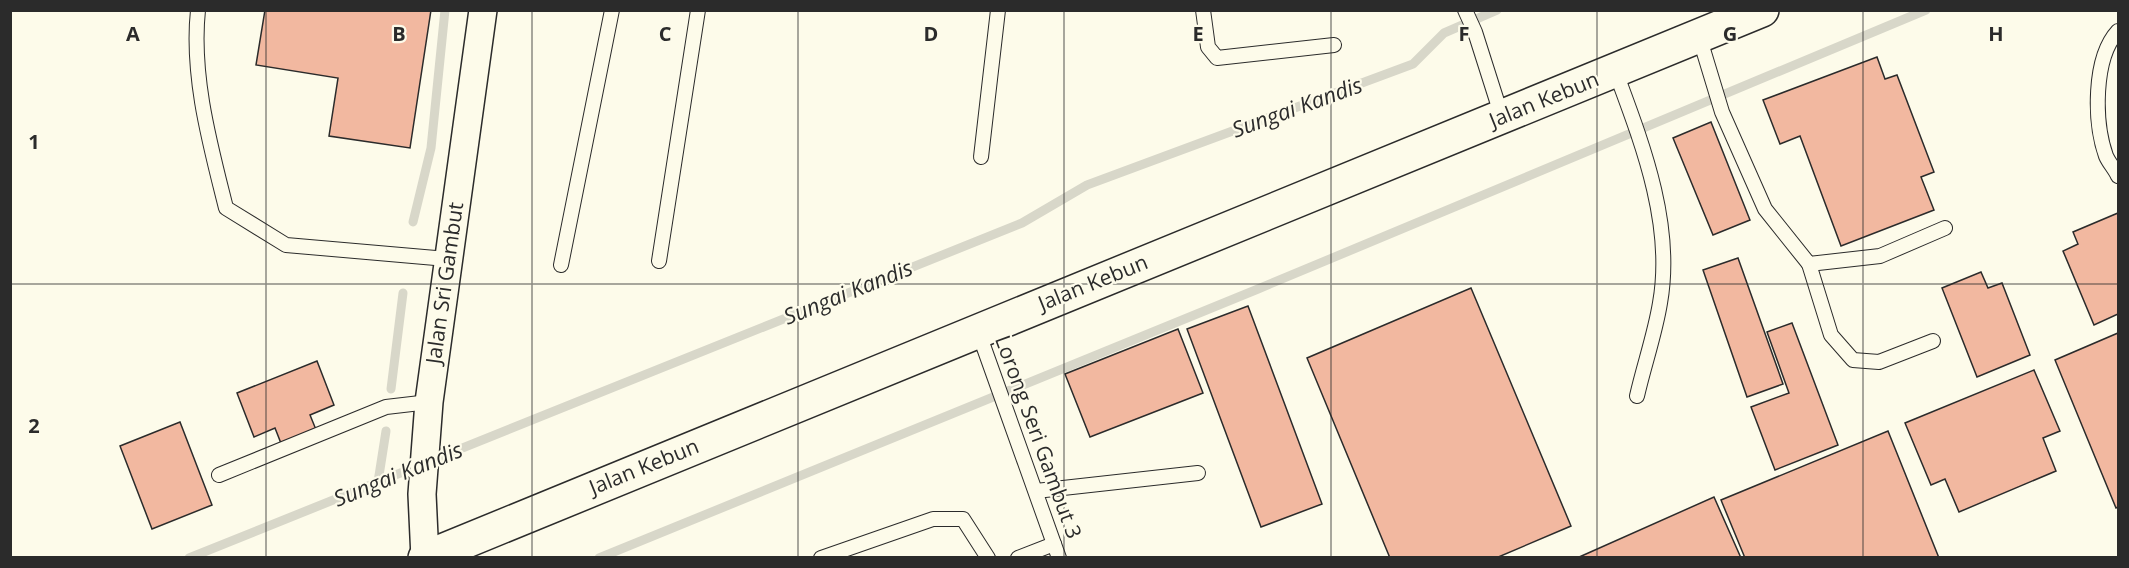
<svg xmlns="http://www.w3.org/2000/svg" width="2129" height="568" font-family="'Open Sans',sans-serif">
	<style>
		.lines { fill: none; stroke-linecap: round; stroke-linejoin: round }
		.stream { stroke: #d8d7c9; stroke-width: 9 }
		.building { fill: #f2b8a0; stroke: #2b2b2b; stroke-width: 1.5 }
		.service-casing { stroke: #2b2b2b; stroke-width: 16 }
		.minor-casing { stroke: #2b2b2b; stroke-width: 30 }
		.secondary-casing { stroke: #2b2b2b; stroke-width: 36 }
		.service { stroke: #fdfbea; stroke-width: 14 }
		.minor { stroke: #fdfbea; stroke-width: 27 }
		.secondary { stroke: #fdfbea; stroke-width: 33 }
		.grid { fill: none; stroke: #2b2b2b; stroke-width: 1.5; stroke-opacity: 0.55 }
		.labels { text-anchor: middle; stroke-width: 4.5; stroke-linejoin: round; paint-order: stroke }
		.street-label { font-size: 21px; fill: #2b2b2b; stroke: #fdfbea }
		.water-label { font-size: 22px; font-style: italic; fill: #2b2b2b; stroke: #fdfbea }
		.grid-label { font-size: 20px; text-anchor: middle; font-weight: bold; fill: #2b2b2b; stroke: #fdfbea; stroke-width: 4.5; stroke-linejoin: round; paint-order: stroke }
	</style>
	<rect width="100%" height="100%" fill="#fdfbea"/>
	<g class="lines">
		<g class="stream">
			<polyline points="413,222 431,148 445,10"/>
			<polyline points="391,389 403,293"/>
			<polyline points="378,482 386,431"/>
			<polyline points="189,558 1022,223 1087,185 1413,64 1444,33 1497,10"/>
			<polyline points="599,558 1258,289 1926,10"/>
		</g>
	</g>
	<g class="building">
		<polygon points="265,10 431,10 410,148 329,136 338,78 256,65"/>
		<polygon points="1877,57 1885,79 1897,75 1934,172 1921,177 1934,210 1841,246 1800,136 1780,144 1763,100"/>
		<polygon points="1711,122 1750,220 1713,235 1673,138"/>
		<polygon points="2118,213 2118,314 2094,325 2063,251 2078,244 2073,232"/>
		<polygon points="1738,258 1783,384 1747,397 1703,270"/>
		<polygon points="1981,272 1988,288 2002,283 2030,355 1977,377 1942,288"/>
		<polygon points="1471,288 1571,526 1496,558 1390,558 1307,358"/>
		<polygon points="1248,306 1322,504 1261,527 1187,329"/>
		<polygon points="1792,323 1838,445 1775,470 1751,407 1789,393 1767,332"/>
		<polygon points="1178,329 1203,393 1090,437 1065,374"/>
		<polygon points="2118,333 2118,507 2116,508 2055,360"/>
		<polygon points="317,361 334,405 310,415 319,437 284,451 275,428 254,437 237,393"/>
		<polygon points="2034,370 2060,431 2043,438 2056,471 1959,512 1945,479 1931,485 1905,423"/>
		<polygon points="180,422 212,505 152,529 120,446"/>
		<polygon points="1888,431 1939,558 1745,558 1721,500"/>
		<polygon points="1714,497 1741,558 1577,558"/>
	</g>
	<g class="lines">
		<defs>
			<g id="service">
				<path d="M198,10C191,76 210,144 226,208L286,245L447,259"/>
				<polyline points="1203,10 1208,47 1217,58 1334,45"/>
				<polyline points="1465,10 1475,32 1502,117"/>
				<path d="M2118,31C2093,58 2094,122 2106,156C2109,163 2115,169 2118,176"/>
				<polyline points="1699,36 1722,112 1765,209 1809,264 1880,256 1945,228"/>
				<path d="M1615,70C1642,143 1674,224 1660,303C1655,334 1644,365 1637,396"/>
				<polyline points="981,157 998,10"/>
				<polyline points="659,261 698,10"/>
				<polyline points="1809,264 1831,335 1853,360 1879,362 1933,341"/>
				<polyline points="561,265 612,10"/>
				<polyline points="978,331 1059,558"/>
				<polyline points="219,475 386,407 429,402"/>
				<polyline points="1036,491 1198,473"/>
				<polyline points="821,558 933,519 963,519 988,558"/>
				<polyline points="1018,558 1054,544"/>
			</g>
			<polyline id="minor" points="425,558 422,494 429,402 483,10"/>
			<polyline id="secondary" points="425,558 1762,10"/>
		</defs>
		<use href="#service" class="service-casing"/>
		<use href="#minor" class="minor-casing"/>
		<use href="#secondary" class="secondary-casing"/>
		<use href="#service" class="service"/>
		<use href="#minor" class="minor"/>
		<use href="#secondary" class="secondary"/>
	</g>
	<path class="grid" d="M266,10V558M532,10V558M798,10V558M1064,10V558M1331,10V558M1597,10V558M1863,10V558M10,284H2118"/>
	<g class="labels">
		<g class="street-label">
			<text transform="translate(1544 100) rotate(-22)" y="7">Jalan Kebun</text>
			<text transform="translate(445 283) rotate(-82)" y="7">Jalan Sri Gambut</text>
			<text transform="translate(1093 283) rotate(-22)" y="7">Jalan Kebun</text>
			<text transform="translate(1038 437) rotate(70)" y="7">Lorong Seri Gambut 3</text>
			<text transform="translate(644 467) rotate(-22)" y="7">Jalan Kebun</text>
		</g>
		<g class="water-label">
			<text transform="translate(1297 107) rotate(-20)" y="8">Sungai Kandis</text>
			<text transform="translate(848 292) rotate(-22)" y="8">Sungai Kandis</text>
			<text transform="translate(398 474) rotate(-22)" y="8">Sungai Kandis</text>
		</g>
	</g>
	<g class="grid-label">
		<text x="133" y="41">A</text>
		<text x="399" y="41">B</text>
		<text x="665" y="41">C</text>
		<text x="931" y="41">D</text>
		<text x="1198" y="41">E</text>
		<text x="1464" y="41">F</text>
		<text x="1730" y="41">G</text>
		<text x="1996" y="41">H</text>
		<text x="34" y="149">1</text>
		<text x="34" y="433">2</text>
	</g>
	<rect width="2129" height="568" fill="none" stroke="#2b2b2b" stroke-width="24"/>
</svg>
